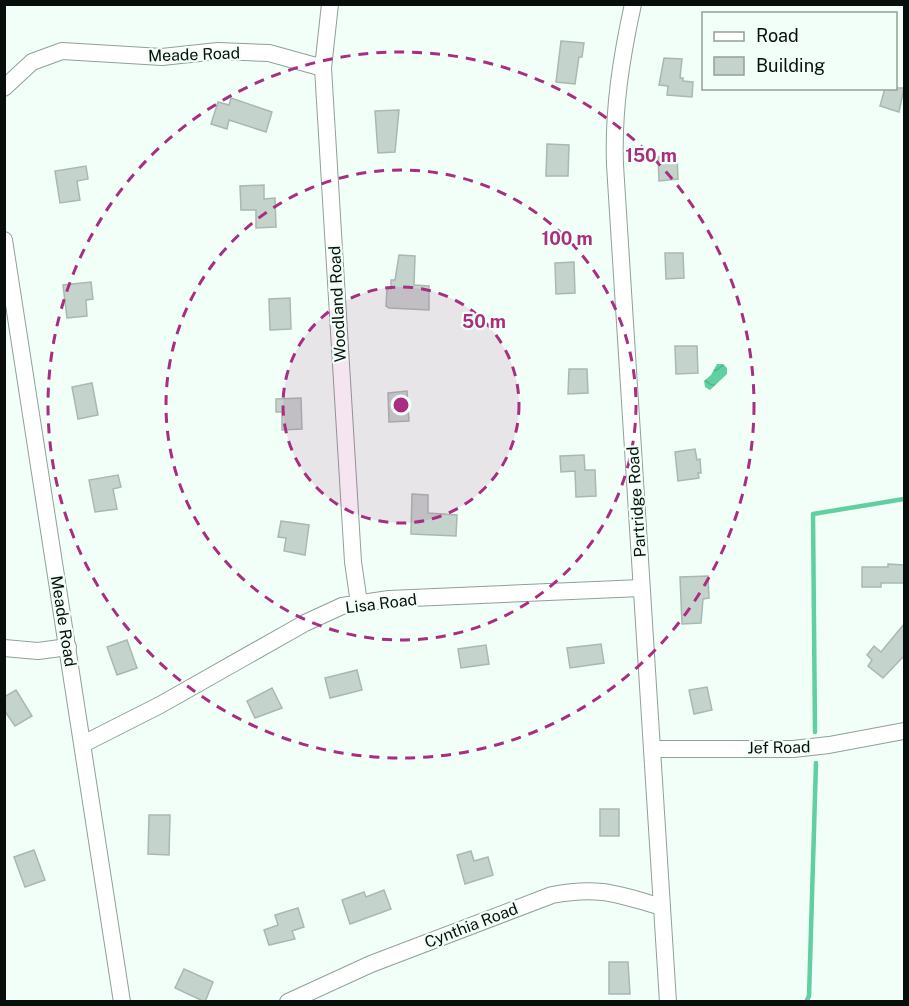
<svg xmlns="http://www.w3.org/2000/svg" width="909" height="1006" font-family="'Public Sans',sans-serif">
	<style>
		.water { fill: url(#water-waves) }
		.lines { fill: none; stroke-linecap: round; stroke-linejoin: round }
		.stream { stroke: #60cfa1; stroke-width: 4.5 }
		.building { fill: #c4d4cc; stroke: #a8b9b0; stroke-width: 1.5 }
		.minor-casing { stroke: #90a098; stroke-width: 18 }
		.minor { stroke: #fff; stroke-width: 16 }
		.ring { fill: none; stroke: #a92d80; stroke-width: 3; stroke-dasharray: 10 8 }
		.labels { text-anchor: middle; stroke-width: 4.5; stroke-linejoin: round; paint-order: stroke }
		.street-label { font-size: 16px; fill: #080e0b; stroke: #f1fff8 }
		.centre { fill: #a92d80; stroke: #f1fff8; stroke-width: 3 }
		.ring-label { font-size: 18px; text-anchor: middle; font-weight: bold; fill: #a92d80; stroke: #f1fff8; stroke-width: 4.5; stroke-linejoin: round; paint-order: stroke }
	</style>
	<defs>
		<pattern id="water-waves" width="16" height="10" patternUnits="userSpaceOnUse" patternTransform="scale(1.5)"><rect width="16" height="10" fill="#60cfa1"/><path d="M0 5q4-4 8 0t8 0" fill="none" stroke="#52b189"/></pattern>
	</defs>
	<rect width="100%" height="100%" fill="#f1fff8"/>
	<polygon class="water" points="717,364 723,364 727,368 727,374 710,390 705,387 704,381 711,375"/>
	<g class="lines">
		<g class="stream">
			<polyline points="815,732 813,514 904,499"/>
			<polyline points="806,1002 809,996 816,763"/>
		</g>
	</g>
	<g class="building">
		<polygon points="561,41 584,43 582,57 579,57 575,84 556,82"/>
		<polygon points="664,58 682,59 680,78 683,78 683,81 693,82 692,97 667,95 668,86 659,85"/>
		<polygon points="885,88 904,88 899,112 880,106"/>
		<polygon points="231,98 272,112 266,132 229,120 227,129 211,124 218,102 229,105"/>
		<polygon points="399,110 395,152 378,153 375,111"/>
		<polygon points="547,144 569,145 568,176 546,176"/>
		<polygon points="677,155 678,179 659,181 658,157"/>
		<polygon points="86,166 88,179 77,181 80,200 60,203 55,171"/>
		<polygon points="264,185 264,199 275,198 276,227 256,228 256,210 241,210 240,186"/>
		<polygon points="665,253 683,253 684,278 666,279"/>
		<polygon points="399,255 415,256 414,285 429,286 429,310 389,308 386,306 387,288 391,289 391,280 395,280"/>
		<polygon points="574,262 575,293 556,294 555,263"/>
		<polygon points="91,282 93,299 86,300 87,316 67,318 63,285"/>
		<polygon points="290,298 291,329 270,330 269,299"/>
		<polygon points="675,346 697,346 698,373 676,374"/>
		<polygon points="569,369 587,369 588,393 568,394"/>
		<polygon points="92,383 98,415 78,419 72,387"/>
		<polygon points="407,391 409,421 389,422 388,393"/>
		<polygon points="301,398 302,429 282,430 282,412 276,412 276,399"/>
		<polygon points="695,449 697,460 700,459 701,473 698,473 699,478 678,481 675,452"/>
		<polygon points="584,455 585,470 595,470 596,496 576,497 575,471 561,472 560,456"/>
		<polygon points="118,475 121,487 113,489 117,509 95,512 89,480"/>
		<polygon points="412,494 428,495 428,513 457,515 456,536 411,534"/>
		<polygon points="281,521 309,525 305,555 284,551 286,538 278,537"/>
		<polygon points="888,564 904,565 904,583 881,583 881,587 862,587 862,567 888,567"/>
		<polygon points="708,576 709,598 703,599 701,623 682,624 680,577"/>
		<polygon points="904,624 904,656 883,678 868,666 872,660 867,655 874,646 881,652"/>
		<polygon points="127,640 137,668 117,675 107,647"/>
		<polygon points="601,644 604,663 570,668 567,648"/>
		<polygon points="486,645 489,664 461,668 458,649"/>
		<polygon points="357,670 362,690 330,698 325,678"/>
		<polygon points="707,687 712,710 694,714 689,690"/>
		<polygon points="272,688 282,708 255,718 247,701"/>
		<polygon points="16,690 32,716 15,726 4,710 4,697"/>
		<rect x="600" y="809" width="19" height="27"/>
		<polygon points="149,815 170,815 169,855 148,854"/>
		<polygon points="34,850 45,880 25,887 14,857"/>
		<polygon points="471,851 474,861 488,857 493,875 465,884 457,855"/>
		<polygon points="384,890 391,909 350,924 342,900 364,892 366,897"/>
		<polygon points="298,908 304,927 292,931 295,939 269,945 264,930 278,925 275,915"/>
		<polygon points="609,962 628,962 630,994 609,994"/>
		<polygon points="184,969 213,982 205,1002 175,988"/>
	</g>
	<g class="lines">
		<defs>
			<g id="minor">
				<polyline points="330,4 323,68 353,562 359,603"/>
				<path d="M633,4C621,59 613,110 615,165L668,1002"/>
				<polyline points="4,88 32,62 62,51 162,57 218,51 269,53 323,68"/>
				<polyline points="4,240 122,1002"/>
				<polyline points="4,648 38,651 68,647"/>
				<polyline points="83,744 160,705 305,623 342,606 389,599 641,588"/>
				<polyline points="652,749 793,749 829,745 904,731"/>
				<path d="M288,1002L371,964L552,895C599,886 617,894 662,907"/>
			</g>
		</defs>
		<use href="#minor" class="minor-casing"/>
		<use href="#minor" class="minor"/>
	</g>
	<circle cx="401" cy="405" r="118" fill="#a92d80" fill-opacity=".12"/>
	<g class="ring">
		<circle cx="401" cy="405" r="118"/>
		<circle cx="401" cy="405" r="235"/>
		<circle cx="401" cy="405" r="353"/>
	</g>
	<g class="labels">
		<g class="street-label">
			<text transform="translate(194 54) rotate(-2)" y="6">Meade Road</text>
			<text transform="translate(337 304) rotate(-93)" y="6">Woodland Road</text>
			<text transform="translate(636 502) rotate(-94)" y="6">Partridge Road</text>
			<text transform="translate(381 603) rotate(-7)" y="6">Lisa Road</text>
			<text transform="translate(64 621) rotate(81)" y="6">Meade Road</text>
			<text transform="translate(779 747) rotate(-1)" y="6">Jef Road</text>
			<text transform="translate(471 925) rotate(-21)" y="6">Cynthia Road</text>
		</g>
	</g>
	<circle cx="401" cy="405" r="9" class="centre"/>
	<g class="ring-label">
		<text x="651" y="162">150 m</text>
		<text x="567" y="245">100 m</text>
		<text x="484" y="328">50 m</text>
	</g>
	<rect width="909" height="1006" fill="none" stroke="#080e0b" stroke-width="12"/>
	<rect x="702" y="12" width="195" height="78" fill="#f1fff8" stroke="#949f99" stroke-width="1.5"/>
	<rect x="714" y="32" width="30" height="9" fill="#ffffff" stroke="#949f99" stroke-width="1.5"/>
	<text x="756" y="42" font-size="18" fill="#080e0b">Road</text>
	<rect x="714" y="57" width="30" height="18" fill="#c4d4cc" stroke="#949f99" stroke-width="1.5"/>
	<text x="756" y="72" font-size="18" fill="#080e0b">Building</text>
</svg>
